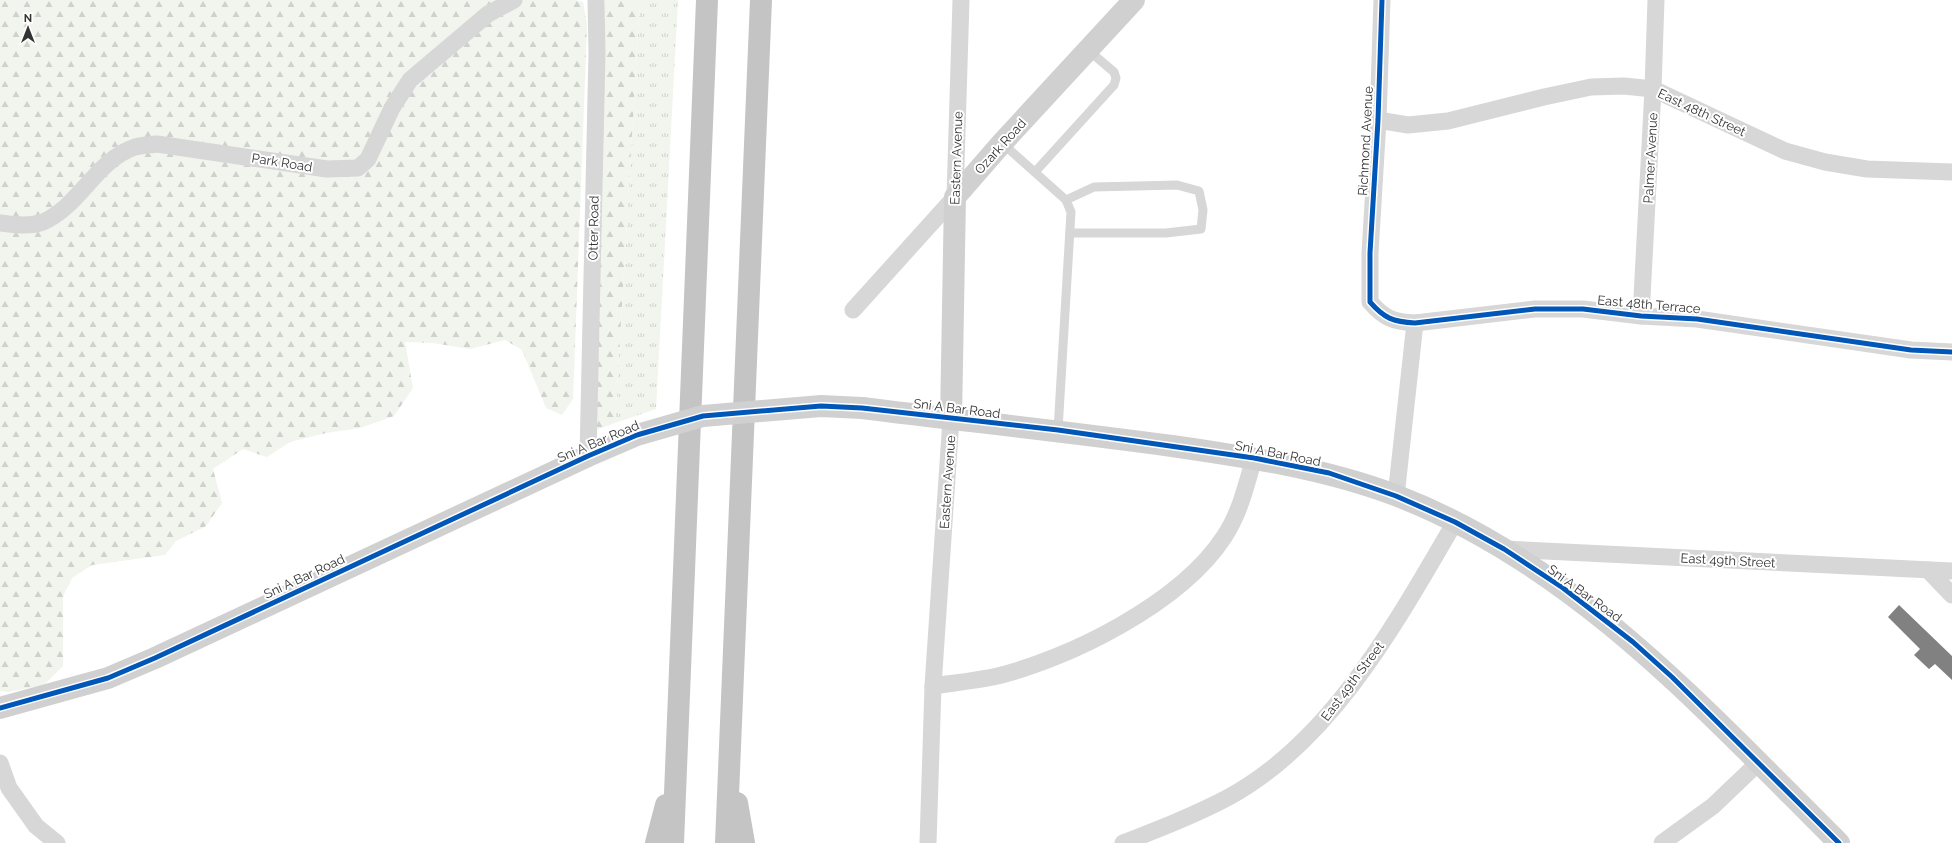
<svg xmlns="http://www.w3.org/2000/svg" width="1952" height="843" font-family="Raleway,sans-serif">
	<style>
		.grass { fill: url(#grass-tufts) }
		.forest { fill: url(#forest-firs) }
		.building { fill: #818181 }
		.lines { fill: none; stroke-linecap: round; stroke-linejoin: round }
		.lane { stroke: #d7d7d7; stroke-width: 9 }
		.street { stroke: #d7d7d7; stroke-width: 17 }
		.secondary { stroke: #d0d0d0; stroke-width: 22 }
		.highway { stroke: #c4c4c4; stroke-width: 22 }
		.secondary-bridge { stroke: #d0d0d0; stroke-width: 22 }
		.cycleway-casing { stroke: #fff; stroke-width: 8 }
		.cycleway { stroke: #0057b8; stroke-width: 5 }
		.labels { text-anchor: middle; stroke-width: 4; stroke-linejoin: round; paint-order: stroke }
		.street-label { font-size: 13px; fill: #333; stroke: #fff }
	</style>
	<defs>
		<pattern id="grass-tufts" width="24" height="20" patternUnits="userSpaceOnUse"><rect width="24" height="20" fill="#f1f5ed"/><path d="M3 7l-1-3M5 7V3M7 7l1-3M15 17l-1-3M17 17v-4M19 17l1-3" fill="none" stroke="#cfd2cc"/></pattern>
		<pattern id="forest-firs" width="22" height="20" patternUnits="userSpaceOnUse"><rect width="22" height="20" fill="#f1f5ed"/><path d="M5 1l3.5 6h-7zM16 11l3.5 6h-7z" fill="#cfd2cc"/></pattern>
	</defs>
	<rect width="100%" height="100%" fill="#fff"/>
	<polygon class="grass" points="640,0 678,0 656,409 615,423"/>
	<g class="forest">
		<polygon points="0,0 576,0 583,2 587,25 573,399 562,415 546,408 522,350 505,340 470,349 433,343 405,342 413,388 394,416 360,428 326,433 290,442 267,457 243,449 213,469 222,503 206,526 176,541 165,555 92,565 72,578 63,596 63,666 44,685 8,692 0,691"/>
		<polygon points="605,0 640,0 615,423 596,430"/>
	</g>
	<polygon class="building" points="1899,605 1952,656 1952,680 1935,664 1929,669 1914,655 1920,649 1888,617"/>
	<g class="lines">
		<g class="lane">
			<polyline points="1002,143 1066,200 1071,212 1058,430"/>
			<polyline points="1035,172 1114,85 1116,78 1114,72 1088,50"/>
			<polyline points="1066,200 1094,187 1177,185 1199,191 1203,210 1201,229 1166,233 1070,233"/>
		</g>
		<g class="street">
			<path d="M1382,0L1378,120L1370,253V302C1384,318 1393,322 1415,323L1535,309H1583L1641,316L1697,319L1911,350L1952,352"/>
			<polyline points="1378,120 1408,125 1448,121 1544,97 1591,87 1624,86 1653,89 1785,151 1825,162 1867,169 1952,172"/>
			<path d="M0,223C13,225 30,227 43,222C80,206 96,160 135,147C142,145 150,145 157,144L327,169L358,168L368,159L392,108L410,80L488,14L514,0"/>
			<polyline points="853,310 955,197 961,0"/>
			<polyline points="1641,316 1653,89 1656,0"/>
			<polyline points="588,456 597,53 596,0"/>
			<polyline points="1396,496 1415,323"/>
			<polyline points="1504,549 1952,571"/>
			<polyline points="1928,570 1952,595"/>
			<path d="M933,686C953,683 973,681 993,677C1068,660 1181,603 1224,537C1240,513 1246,486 1254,458"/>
			<polyline points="0,763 9,788 36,826 57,843"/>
			<polyline points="928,843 933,686 951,419"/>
			<path d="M1123,843C1159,829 1195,815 1229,797C1333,740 1397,621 1455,522"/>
			<polyline points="1662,843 1713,806 1758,763"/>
		</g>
		<g class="secondary">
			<path d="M862,408C966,421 1069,432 1172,446C1248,457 1323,468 1395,495C1575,564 1706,711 1839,843"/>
			<polyline points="951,419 955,197 1002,143 1134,0"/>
			<polyline points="0,708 108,678 155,658 588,456"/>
		</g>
		<g class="highway">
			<polyline points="737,803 744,843"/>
			<polyline points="656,843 666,805"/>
			<polyline points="673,843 707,0"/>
			<polyline points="726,843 761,0"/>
		</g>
		<polyline class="secondary-bridge" points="588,456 637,435 703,416 821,406 862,408"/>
		<defs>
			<g id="cycleway">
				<path d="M1382,0L1378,120L1370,253V302C1384,318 1393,322 1415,323L1535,309H1583L1641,316L1697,319L1911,350L1952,352"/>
				<polyline points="0,708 108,678 155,658 588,456 637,435 703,416 821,406 862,408 1058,430 1254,458 1329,473 1396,496 1455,522 1504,549 1563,588 1633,642 1672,677 1839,843"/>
			</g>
		</defs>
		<use href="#cycleway" class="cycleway-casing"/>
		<use href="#cycleway" class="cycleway"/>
	</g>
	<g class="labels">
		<g class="street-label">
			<text transform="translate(1702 112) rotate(25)" y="5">East 48th Street</text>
			<text transform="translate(1365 141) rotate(-87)" y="5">Richmond Avenue</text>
			<text transform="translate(1000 146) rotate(-48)" y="5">Ozark Road</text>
			<text transform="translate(956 158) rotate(-88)" y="5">Eastern Avenue</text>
			<text transform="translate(1650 158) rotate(-87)" y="5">Palmer Avenue</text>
			<text transform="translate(282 162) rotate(9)" y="5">Park Road</text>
			<text transform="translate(593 228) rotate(-89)" y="5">Otter Road</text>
			<text transform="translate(1649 304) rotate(5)" y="5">East 48th Terrace</text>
			<text transform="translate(957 408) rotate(7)" y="5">Sni A Bar Road</text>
			<text transform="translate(598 441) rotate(-23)" y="5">Sni A Bar Road</text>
			<text transform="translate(1278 453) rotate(11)" y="5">Sni A Bar Road</text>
			<text transform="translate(947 482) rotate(-86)" y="5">Eastern Avenue</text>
			<text transform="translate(1728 560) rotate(3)" y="5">East 49th Street</text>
			<text transform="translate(304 576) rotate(-25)" y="5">Sni A Bar Road</text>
			<text transform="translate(1585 593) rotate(36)" y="5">Sni A Bar Road</text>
			<text transform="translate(1352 681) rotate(-53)" y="5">East 49th Street</text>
		</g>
	</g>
	<g transform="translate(28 28)" stroke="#ffffff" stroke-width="3" paint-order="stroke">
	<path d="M0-3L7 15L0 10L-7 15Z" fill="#333333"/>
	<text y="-6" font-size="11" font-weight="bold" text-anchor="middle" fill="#333333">N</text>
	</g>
</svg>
